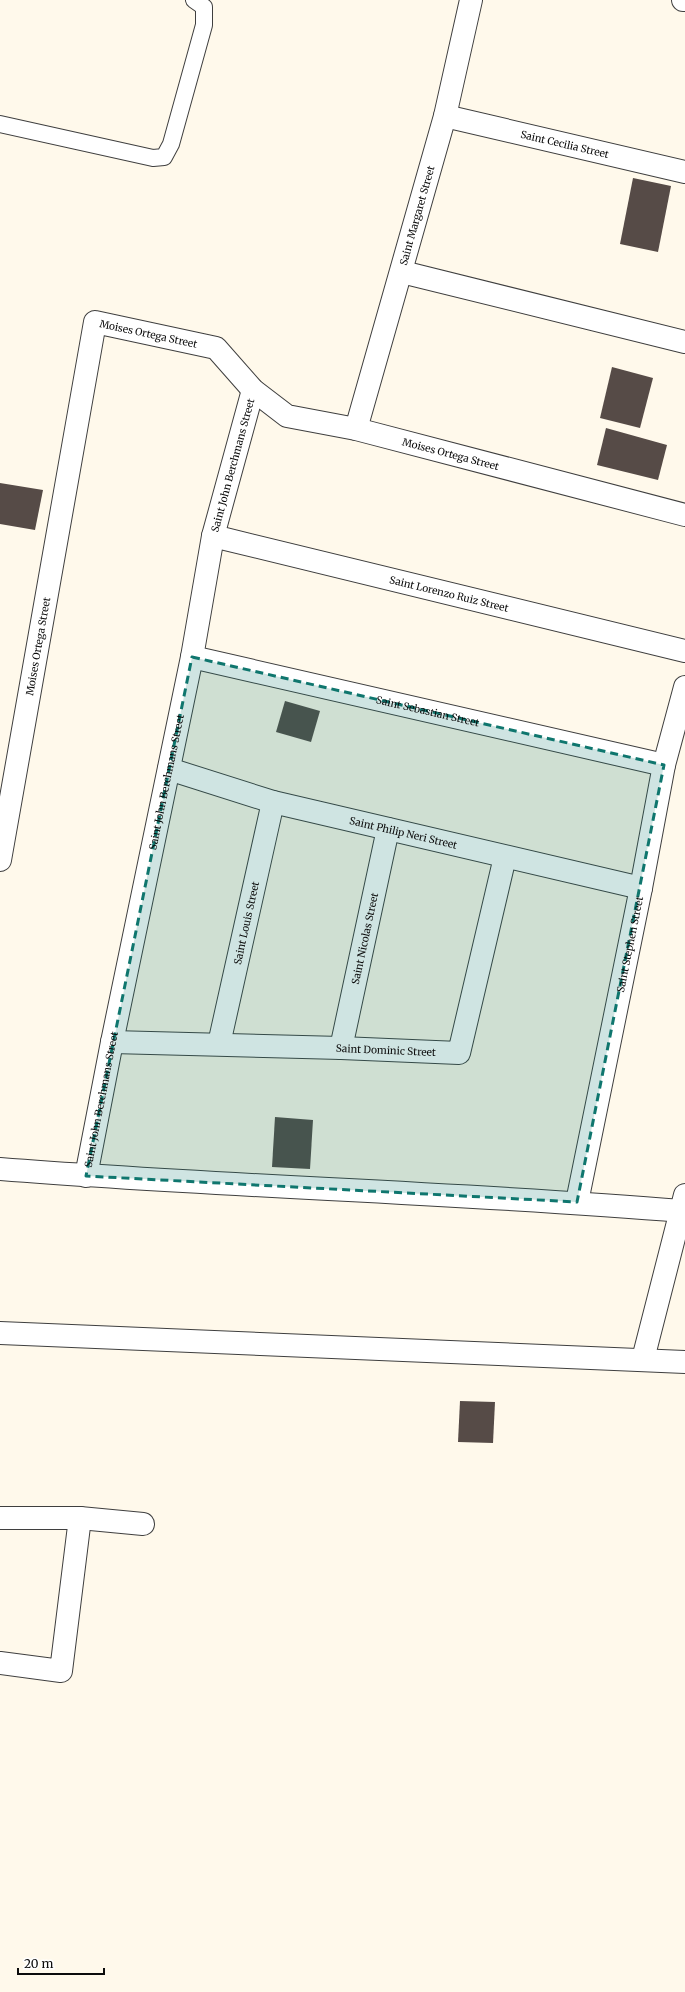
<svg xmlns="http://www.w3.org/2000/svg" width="685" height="1992" font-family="Merriweather,serif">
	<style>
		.building { fill: #564b47 }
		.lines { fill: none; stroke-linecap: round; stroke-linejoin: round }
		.service-casing { stroke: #3f3f3f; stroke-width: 18 }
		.minor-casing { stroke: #3f3f3f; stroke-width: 24 }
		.service { stroke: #fff; stroke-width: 16 }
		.minor { stroke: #fff; stroke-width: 22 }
		.marked { fill: #0f766e; fill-opacity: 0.2; stroke: #0f766e; stroke-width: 3; stroke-dasharray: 8 5; stroke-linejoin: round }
		.labels { text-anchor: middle; stroke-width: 4; stroke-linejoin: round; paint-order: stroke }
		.street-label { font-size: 10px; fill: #0c0c0c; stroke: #fff }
	</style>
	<rect width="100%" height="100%" fill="#fff9eb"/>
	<g class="building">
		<polygon points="633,178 671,186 658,252 620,244"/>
		<polygon points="612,367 653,378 640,428 600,418"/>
		<polygon points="606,428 667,445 658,480 597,465"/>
		<polygon points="0,483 43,490 35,530 0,524"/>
		<polygon points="285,701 320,711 311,742 276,732"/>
		<polygon points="275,1117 313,1120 310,1169 272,1167"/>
		<polygon points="460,1401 495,1402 493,1443 458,1442"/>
	</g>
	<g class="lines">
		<defs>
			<polyline id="service" points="0,124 153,158 164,157 171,144 204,25 204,7 194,0"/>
			<g id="minor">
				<polyline points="683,0 685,0"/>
				<path id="s1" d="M445,116L685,172"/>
				<polyline points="402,272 685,342"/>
				<path id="s2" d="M356,429L445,116L471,0"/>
				<path id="s3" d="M213,536L685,651"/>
				<path id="s4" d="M192,657L664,765"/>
				<path id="s5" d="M169,769L273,802L641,888"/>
				<path id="s6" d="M0,860L95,322L216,348L253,390L287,416L356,429L685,515"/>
				<path id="s7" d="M112,1042L341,1048L459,1053L505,857"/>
				<path id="s8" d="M219,1044L273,802"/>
				<path id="s9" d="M341,1048L388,829"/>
				<path d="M0,1169C227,1187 455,1192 682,1211"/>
				<path id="s10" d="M86,1176L112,1042L192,657L213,536L253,390"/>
				<path id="s11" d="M577,1202L641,888L664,765L685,687"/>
				<polyline points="0,1333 685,1362"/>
				<polyline points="643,1359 685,1195"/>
				<polyline points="0,1518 80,1518 143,1524"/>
				<polyline points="0,1663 61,1671 80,1518"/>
			</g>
		</defs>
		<use href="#service" class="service-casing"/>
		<use href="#minor" class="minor-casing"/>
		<use href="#service" class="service"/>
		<use href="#minor" class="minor"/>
	</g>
	<path class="marked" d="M192,657L664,765L577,1202L86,1176Z"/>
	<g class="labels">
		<g class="street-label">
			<text dy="4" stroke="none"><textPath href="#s1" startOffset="123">Saint Cecilia Street</textPath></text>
			<text dy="4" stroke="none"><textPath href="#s2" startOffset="222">Saint Margaret Street</textPath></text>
			<text dy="4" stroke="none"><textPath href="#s6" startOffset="601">Moises Ortega Street</textPath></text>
			<text dy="4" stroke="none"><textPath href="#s6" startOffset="937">Moises Ortega Street</textPath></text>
			<text dy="4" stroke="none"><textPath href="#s10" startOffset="726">Saint John Berchmans Street</textPath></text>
			<text dy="4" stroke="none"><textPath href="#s3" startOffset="243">Saint Lorenzo Ruiz Street</textPath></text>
			<text dy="4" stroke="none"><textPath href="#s6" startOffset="217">Moises Ortega Street</textPath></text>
			<text dy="4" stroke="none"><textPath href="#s4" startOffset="242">Saint Sebastian Street</textPath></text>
			<text dy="4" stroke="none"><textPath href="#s10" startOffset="402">Saint John Berchmans Street</textPath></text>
			<text dy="4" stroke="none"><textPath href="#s5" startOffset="243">Saint Philip Neri Street</textPath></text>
			<text dy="4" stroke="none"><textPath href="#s8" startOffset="124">Saint Louis Street</textPath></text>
			<text dy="4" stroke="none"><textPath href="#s9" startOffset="112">Saint Nicolas Street</textPath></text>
			<text dy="4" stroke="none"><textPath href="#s11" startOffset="263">Saint Stephen Street</textPath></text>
			<text dy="4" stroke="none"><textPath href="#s7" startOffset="274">Saint Dominic Street</textPath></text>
			<text dy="4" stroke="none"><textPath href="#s10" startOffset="78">Saint John Berchmans Street</textPath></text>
		</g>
	</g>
	<path d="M18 1968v6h86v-6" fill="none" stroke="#0c0c0c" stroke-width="2"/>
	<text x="24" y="1968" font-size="12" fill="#0c0c0c" stroke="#ffffff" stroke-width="3" paint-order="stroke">20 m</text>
</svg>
